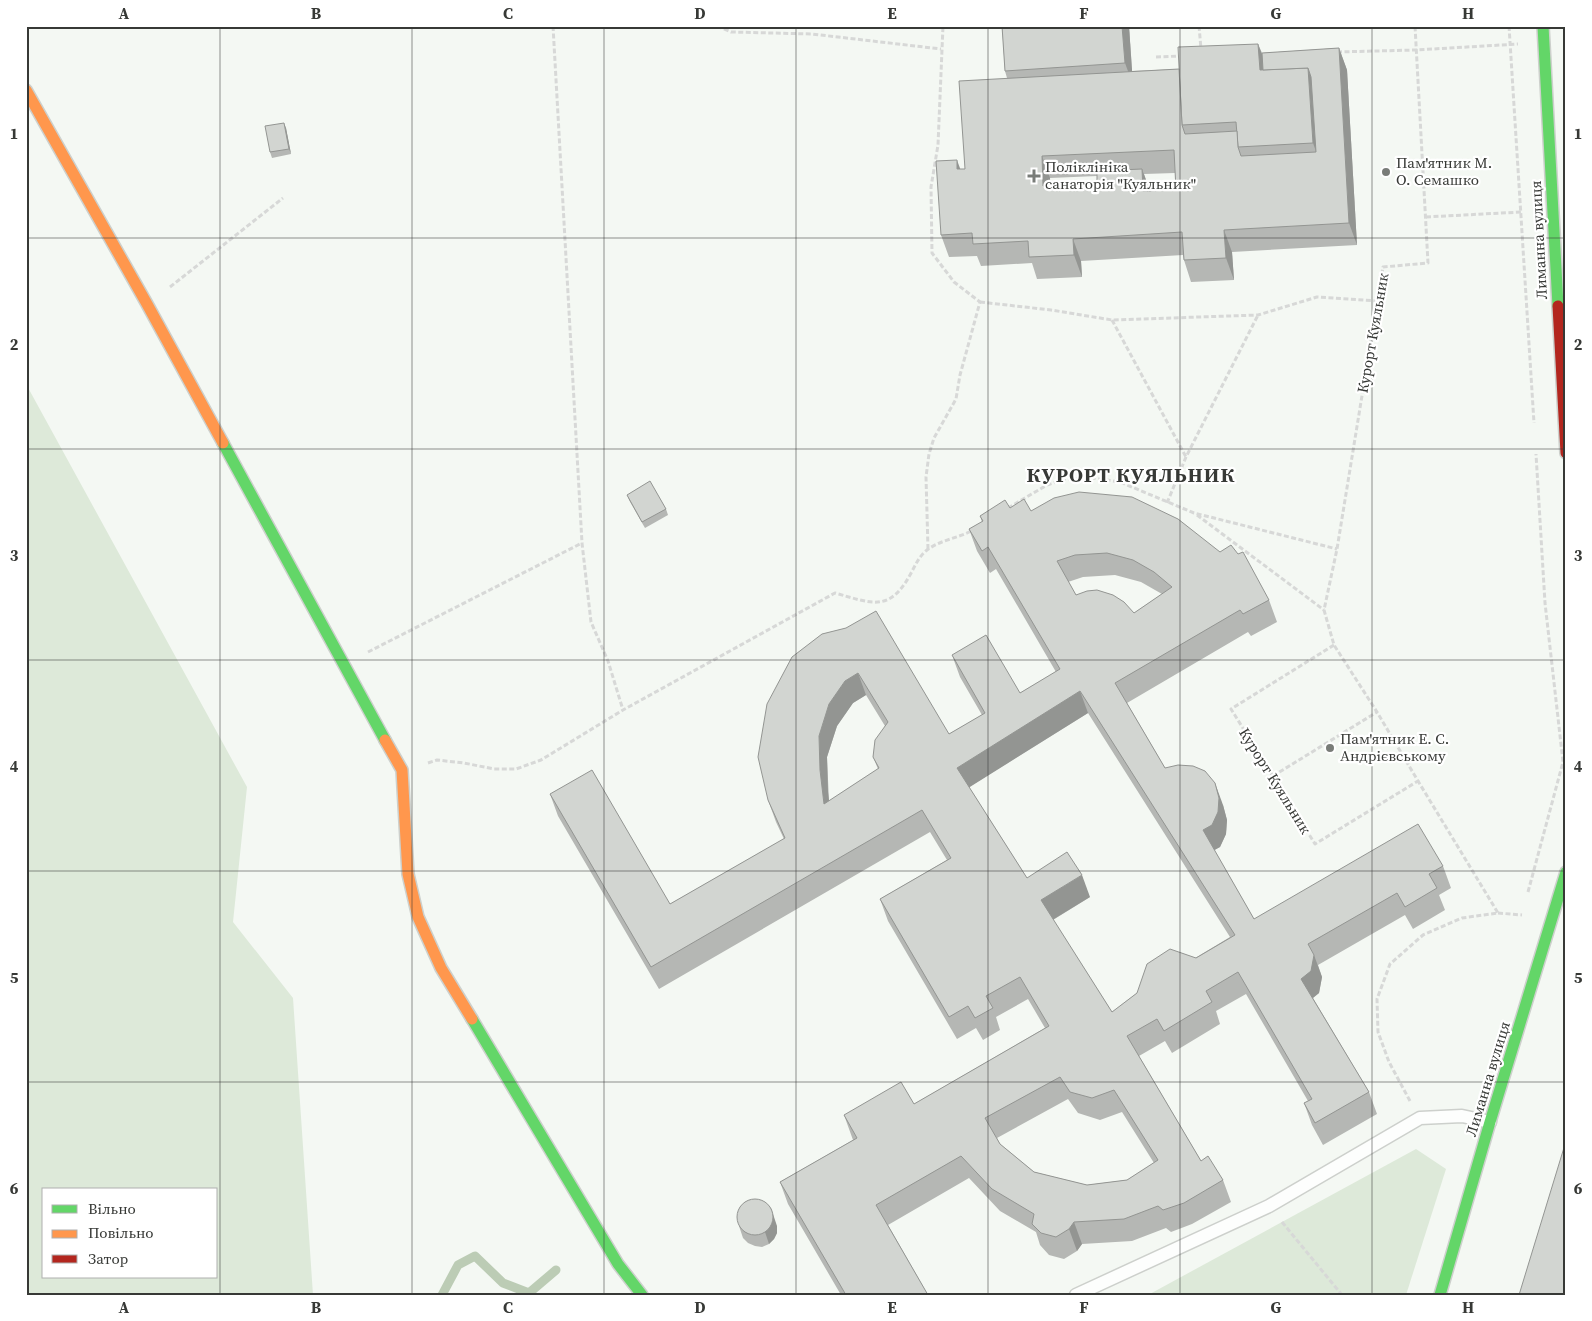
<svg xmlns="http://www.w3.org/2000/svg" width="1592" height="1321" font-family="'Source Serif 4',serif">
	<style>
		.green { fill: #dde9d9; fill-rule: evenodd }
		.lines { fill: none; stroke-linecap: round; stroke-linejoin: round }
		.stream { stroke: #bcccb5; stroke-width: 9 }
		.lane-casing { stroke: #cdd0cc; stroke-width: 15 }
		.fast-casing { stroke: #cdd0cc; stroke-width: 14 }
		.slow-casing { stroke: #cdd0cc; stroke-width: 14 }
		.jam-casing { stroke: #cdd0cc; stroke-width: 14 }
		.path { stroke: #d7d8d7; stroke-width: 3; stroke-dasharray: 5 2.5; stroke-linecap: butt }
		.lane { stroke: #fdfefd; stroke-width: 12 }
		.fast { stroke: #63d668; stroke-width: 11 }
		.slow { stroke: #ff974d; stroke-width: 11 }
		.jam { stroke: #b3261e; stroke-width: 11 }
		.wall { fill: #b5b7b4; fill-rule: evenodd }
		.shaded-wall { fill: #939592 }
		.building { fill: #d2d5d1; stroke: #939592; fill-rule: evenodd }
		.grid { fill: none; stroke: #373936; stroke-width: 1; stroke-opacity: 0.55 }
		.poi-dot { fill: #797c78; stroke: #fff; stroke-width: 2 }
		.labels { text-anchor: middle; stroke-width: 4.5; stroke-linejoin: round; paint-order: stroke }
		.poi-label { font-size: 15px; fill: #373936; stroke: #fff; text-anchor: start }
		.street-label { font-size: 15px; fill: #373936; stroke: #fff }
		.district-label { font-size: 20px; font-weight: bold; letter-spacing: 1px; fill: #373936; stroke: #fff }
		.neatline { fill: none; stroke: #373936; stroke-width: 2 }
		.grid-label { font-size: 16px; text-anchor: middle; font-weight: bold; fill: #373936 }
	</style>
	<rect width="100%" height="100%" fill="#f4f8f3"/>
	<g class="green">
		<path d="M26,384L247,787L233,922L293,998L313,1295H26ZM44,1190H216V1277H44Z"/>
		<polygon points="1416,1149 1446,1169 1406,1295 1148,1295"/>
	</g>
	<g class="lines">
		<polyline class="stream" points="442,1295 458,1265 475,1256 503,1283 529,1293 556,1270"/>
		<defs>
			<polyline id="lane" points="1076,1295 1269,1206 1420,1118 1462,1116 1490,1122"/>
			<g id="fast">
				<polyline points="1543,26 1558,306"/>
				<polyline points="223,443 385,740"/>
				<polyline points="472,1019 618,1264 642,1295"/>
				<polyline points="1440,1295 1490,1122 1566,872"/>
			</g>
			<g id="slow">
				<polyline points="26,90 147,304 223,443"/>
				<polyline points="385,740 402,770 408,874 418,917 441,968 472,1019"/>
			</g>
			<polyline id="jam" points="1558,306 1566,453"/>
		</defs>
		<use href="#lane" class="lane-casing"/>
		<use href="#fast" class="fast-casing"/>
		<use href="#slow" class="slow-casing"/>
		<use href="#jam" class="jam-casing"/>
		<g class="path">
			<polyline points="553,26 582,543 591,622 608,661 623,710"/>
			<polyline points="717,26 731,32 812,34 941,49"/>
			<polyline points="1199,26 1201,49"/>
			<polyline points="1509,26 1534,423"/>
			<polyline points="1337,52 1416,50 1518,44"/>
			<polyline points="1156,57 1180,56"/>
			<polyline points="1426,217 1521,212"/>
			<polyline points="170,287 283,198"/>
			<polyline points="980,302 1051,310 1112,320 1258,315 1317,297 1378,301"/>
			<polyline points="1112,320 1186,457"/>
			<polyline points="1167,503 1186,457 1258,315"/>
			<polyline points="1008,508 1047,485 1065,479 1093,478 1120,482 1194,513 1337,549"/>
			<polyline points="1197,515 1324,610"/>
			<polyline points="928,549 926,477 929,454 934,438 956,399 960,375 980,302 954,282 932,253 931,187 938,145 943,26"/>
			<polyline points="1334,645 1231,709 1315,844 1418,781 1377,712 1334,645 1324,610 1337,549 1383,267 1428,263 1415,26"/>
			<polyline points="368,652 582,543"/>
			<path d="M428,763L437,760L464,763L494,769H516L541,760L623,710L835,593C871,603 889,613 910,575C915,566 919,556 927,550C940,540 959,538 973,530"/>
			<polyline points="1273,776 1377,712"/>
			<polyline points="1528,892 1563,762 1545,603 1536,454"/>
			<polyline points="1498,913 1522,915"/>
			<polyline points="1410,1101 1389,1062 1378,1032 1377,999 1390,964 1423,935 1462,918 1498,913 1418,781"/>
			<polyline points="1282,1222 1342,1295"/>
		</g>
		<use href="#lane" class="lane"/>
		<use href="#fast" class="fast"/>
		<use href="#slow" class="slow"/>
		<use href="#jam" class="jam"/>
	</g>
	<g class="wall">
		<path d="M1002,26H1129L1132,71L1179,69L1258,44L1262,53L1339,48L1347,70L1357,245L1232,252L1234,280L1191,282L1184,260L1183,255L1081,261L1082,277L1037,279L1032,263L981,266L977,256L949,257L941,235L960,169H965L1007,78L1005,71ZM1175,173L1176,190L1150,191L1144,174ZM1097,176V184L1050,186V178Z"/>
		<polygon points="286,128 291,154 272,158 270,152"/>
		<polygon points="627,495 666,509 668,515 645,528 629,500"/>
		<path d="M1010,508L1031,511L1269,600L1277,622L1251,636L1248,632L1127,703L1165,768L1223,805L1227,820L1226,834L1220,847L1214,850L1254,919L1443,866L1451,888L1439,895L1445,910L1413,929L1405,915L1318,965L1322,977L1319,993L1313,998L1369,1092L1377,1114L1323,1145L1312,1125L1304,1103L1308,1101L1246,994L1216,1011L1220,1024L1172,1053L1165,1041L1139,1056L1201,1161L1223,1180L1231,1202L1192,1224L1171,1232L1166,1228L1132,1241L1082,1244L1077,1251L1064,1259L1049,1255L1040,1245L1036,1232L1000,1211L969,1178L888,1225L928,1295H841L788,1204L780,1182L853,1140L844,1115L914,1104L1045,1028L1028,999L996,1017L1000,1030L983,1040L976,1028L957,1039L888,921L880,899L947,860L930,832L659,989L558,816L550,794L670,904L784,839L776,822L768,800L822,634L949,734L982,715L960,677L952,655L1020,693L1056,672L996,569L990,573L977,551L969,529L982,522L980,516ZM1115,575L1141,582L1162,594L1134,613L1076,595L1068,582L1083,577ZM866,695L885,726L873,757L878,769L829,801L827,757L837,726L853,703ZM1088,713L1230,937L1137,993L1112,1012L1053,920L1090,897L1027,878L969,787ZM1068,1099L1078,1113L1100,1120L1122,1112L1154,1163L1127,1180L1087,1185L1034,1172L1000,1144L997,1138Z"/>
		<polygon points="739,1226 777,1226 777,1233 774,1239 769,1244 762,1247 755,1246 748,1243 743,1238"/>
	</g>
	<g class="shaded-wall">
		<polygon points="1122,26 1129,26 1133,85 1125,63"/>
		<polygon points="1258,44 1270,75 1260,70"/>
		<polygon points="1339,48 1347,70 1357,245 1349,223"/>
		<polygon points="1308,68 1319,99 1324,174 1313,143"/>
		<polygon points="284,123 286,128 291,154 289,149"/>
		<polygon points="1042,156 1050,178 1051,208 1043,186"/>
		<polygon points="957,160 965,182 957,169"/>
		<polygon points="1142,169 1150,191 1143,191"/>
		<polygon points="1224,230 1232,252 1234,280 1226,258"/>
		<polygon points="1073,239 1081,261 1082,277 1074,255"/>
		<polygon points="858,673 866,695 853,703 837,726 827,757 828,792 832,826 824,804 820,770 819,736 829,704 845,681"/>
		<polygon points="1080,691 1088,713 965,790 957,768"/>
		<polygon points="1215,783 1223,805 1227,820 1226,834 1220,847 1211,852 1203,830"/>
		<polygon points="1082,875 1090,897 1049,922 1041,900"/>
		<polygon points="1314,955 1322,977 1319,993 1309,1001 1301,979"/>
		<polygon points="771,1208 777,1226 777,1233 774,1239 769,1244 765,1232"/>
		<polygon points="1074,1222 1082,1244 1077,1251 1069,1229"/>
	</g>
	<g class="building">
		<polygon points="1002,26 1122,26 1125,63 1005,71"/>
		<polygon points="1258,44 1260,70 1308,68 1313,143 1238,147 1236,122 1182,125 1178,47"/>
		<path d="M1339,48L1349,223L1224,230L1226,258L1184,260L1182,232L1073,239L1074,255L1029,257L1028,241L973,244L972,233L941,235L936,161L957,160V169H965L959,81L1179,69L1182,125L1185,134L1237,131L1238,147L1241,156L1316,152L1311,77L1308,68L1263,70L1262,53ZM1174,150L1176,190L1143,191L1142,169L1097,171V184L1043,186L1042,156Z"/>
		<polygon points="284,123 289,149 270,152 265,126"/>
		<polygon points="650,481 666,509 642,522 627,495"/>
		<path d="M1079,492L1132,497L1178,519L1220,552L1231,545L1238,554L1243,552L1269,600L1243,614L1240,610L1115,683L1165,768L1178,765L1193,766L1205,771L1215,783L1219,798L1218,812L1212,825L1203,830L1254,919L1418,824L1443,866L1429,874L1437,888L1405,907L1397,893L1308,944L1314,955L1311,971L1301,979L1369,1092L1315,1123L1304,1103L1312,1099L1238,972L1206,991L1212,1002L1164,1031L1157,1019L1127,1036L1201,1161L1208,1156L1223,1180L1184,1203L1163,1210L1158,1206L1124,1219L1074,1222L1069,1229L1056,1237L1041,1233L1032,1224L1034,1214L992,1189L961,1156L876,1205L928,1295H846L780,1182L857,1138L844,1115L901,1082L914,1104L1049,1026L1020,977L986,996L993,1008L975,1018L968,1006L949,1017L880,899L951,858L922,810L651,967L550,794L592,770L670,904L785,838L768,800L758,757L767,704L792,657L822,634L846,628L876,611L949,734L985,713L952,655L986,635L1020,693L1060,669L988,547L982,551L969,529L983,521L980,516L1005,500L1010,508L1024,499L1031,511L1054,498ZM1107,553L1133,560L1154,572L1172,587L1134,613L1124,602L1113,595L1097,590L1087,591L1076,595L1057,561L1075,555ZM858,673L888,722L875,740L873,757L879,768L824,804L820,770L819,736L829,704L845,681ZM1080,691L1235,935L1196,958L1170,949L1147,964L1137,993L1112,1012L1041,900L1082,875L1067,852L1027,878L957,768ZM1060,1077L1070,1092L1092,1098L1114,1090L1158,1160L1127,1180L1087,1185L1034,1172L1000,1144L985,1118Z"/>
		<polygon points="1566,1141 1566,1295 1519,1295"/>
		<circle cx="755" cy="1217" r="18"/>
	</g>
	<path class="grid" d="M220,26V1295M412,26V1295M604,26V1295M796,26V1295M988,26V1295M1180,26V1295M1372,26V1295M26,238H1566M26,449H1566M26,660H1566M26,871H1566M26,1082H1566"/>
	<g class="poi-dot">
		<circle cx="1386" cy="172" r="5"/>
		<path d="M1031.5 168.5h5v5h5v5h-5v5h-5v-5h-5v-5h5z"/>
		<circle cx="1330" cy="748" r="5"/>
	</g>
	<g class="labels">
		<g class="poi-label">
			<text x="1396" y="168">Пам'ятник М.<tspan x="1396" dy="17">О. Семашко</tspan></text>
			<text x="1045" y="172">Поліклініка<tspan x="1045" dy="17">санаторія "Куяльник"</tspan></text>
			<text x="1340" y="744">Пам'ятник Е. С.<tspan x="1340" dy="17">Андрієвському</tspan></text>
		</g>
		<g class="street-label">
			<text transform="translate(1539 240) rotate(-93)" y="5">Лиманна вулиця</text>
			<text transform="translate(1373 333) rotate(-80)" y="5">Курорт Куяльник</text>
			<text transform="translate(1275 781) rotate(58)" y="5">Курорт Куяльник</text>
			<text transform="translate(1488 1079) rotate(-73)" y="5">Лиманна вулиця</text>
		</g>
		<g class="district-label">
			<text x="1131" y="482">КУРОРТ КУЯЛЬНИК</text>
		</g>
	</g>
	<rect width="1592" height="1321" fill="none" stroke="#ffffff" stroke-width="55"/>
	<rect x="42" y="1188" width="175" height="90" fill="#ffffff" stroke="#afb0af"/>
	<rect x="52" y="1205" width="25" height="8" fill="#63d668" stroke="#afb0af"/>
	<text x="88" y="1214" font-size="15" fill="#373936">Вільно</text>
	<rect x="52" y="1230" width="25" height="8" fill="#ff974d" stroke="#afb0af"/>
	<text x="88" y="1238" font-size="15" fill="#373936">Повільно</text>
	<rect x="52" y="1255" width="25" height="8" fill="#b3261e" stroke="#afb0af"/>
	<text x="88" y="1264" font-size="15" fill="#373936">Затор</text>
	<rect x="28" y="28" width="1536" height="1266" class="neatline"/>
	<g class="grid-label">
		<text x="124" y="19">A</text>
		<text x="316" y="19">B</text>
		<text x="508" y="19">C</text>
		<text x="700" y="19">D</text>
		<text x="892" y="19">E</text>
		<text x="1084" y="19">F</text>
		<text x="1276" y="19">G</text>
		<text x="1468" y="19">H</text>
		<text x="14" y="139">1</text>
		<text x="1578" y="139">1</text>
		<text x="14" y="350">2</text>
		<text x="1578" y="350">2</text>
		<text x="14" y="561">3</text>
		<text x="1578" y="561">3</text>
		<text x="14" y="772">4</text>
		<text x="1578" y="772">4</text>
		<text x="14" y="983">5</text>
		<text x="1578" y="983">5</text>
		<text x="14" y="1194">6</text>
		<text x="1578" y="1194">6</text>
		<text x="124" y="1313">A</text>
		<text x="316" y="1313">B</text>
		<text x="508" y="1313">C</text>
		<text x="700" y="1313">D</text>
		<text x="892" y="1313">E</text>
		<text x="1084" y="1313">F</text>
		<text x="1276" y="1313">G</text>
		<text x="1468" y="1313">H</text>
	</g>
</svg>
